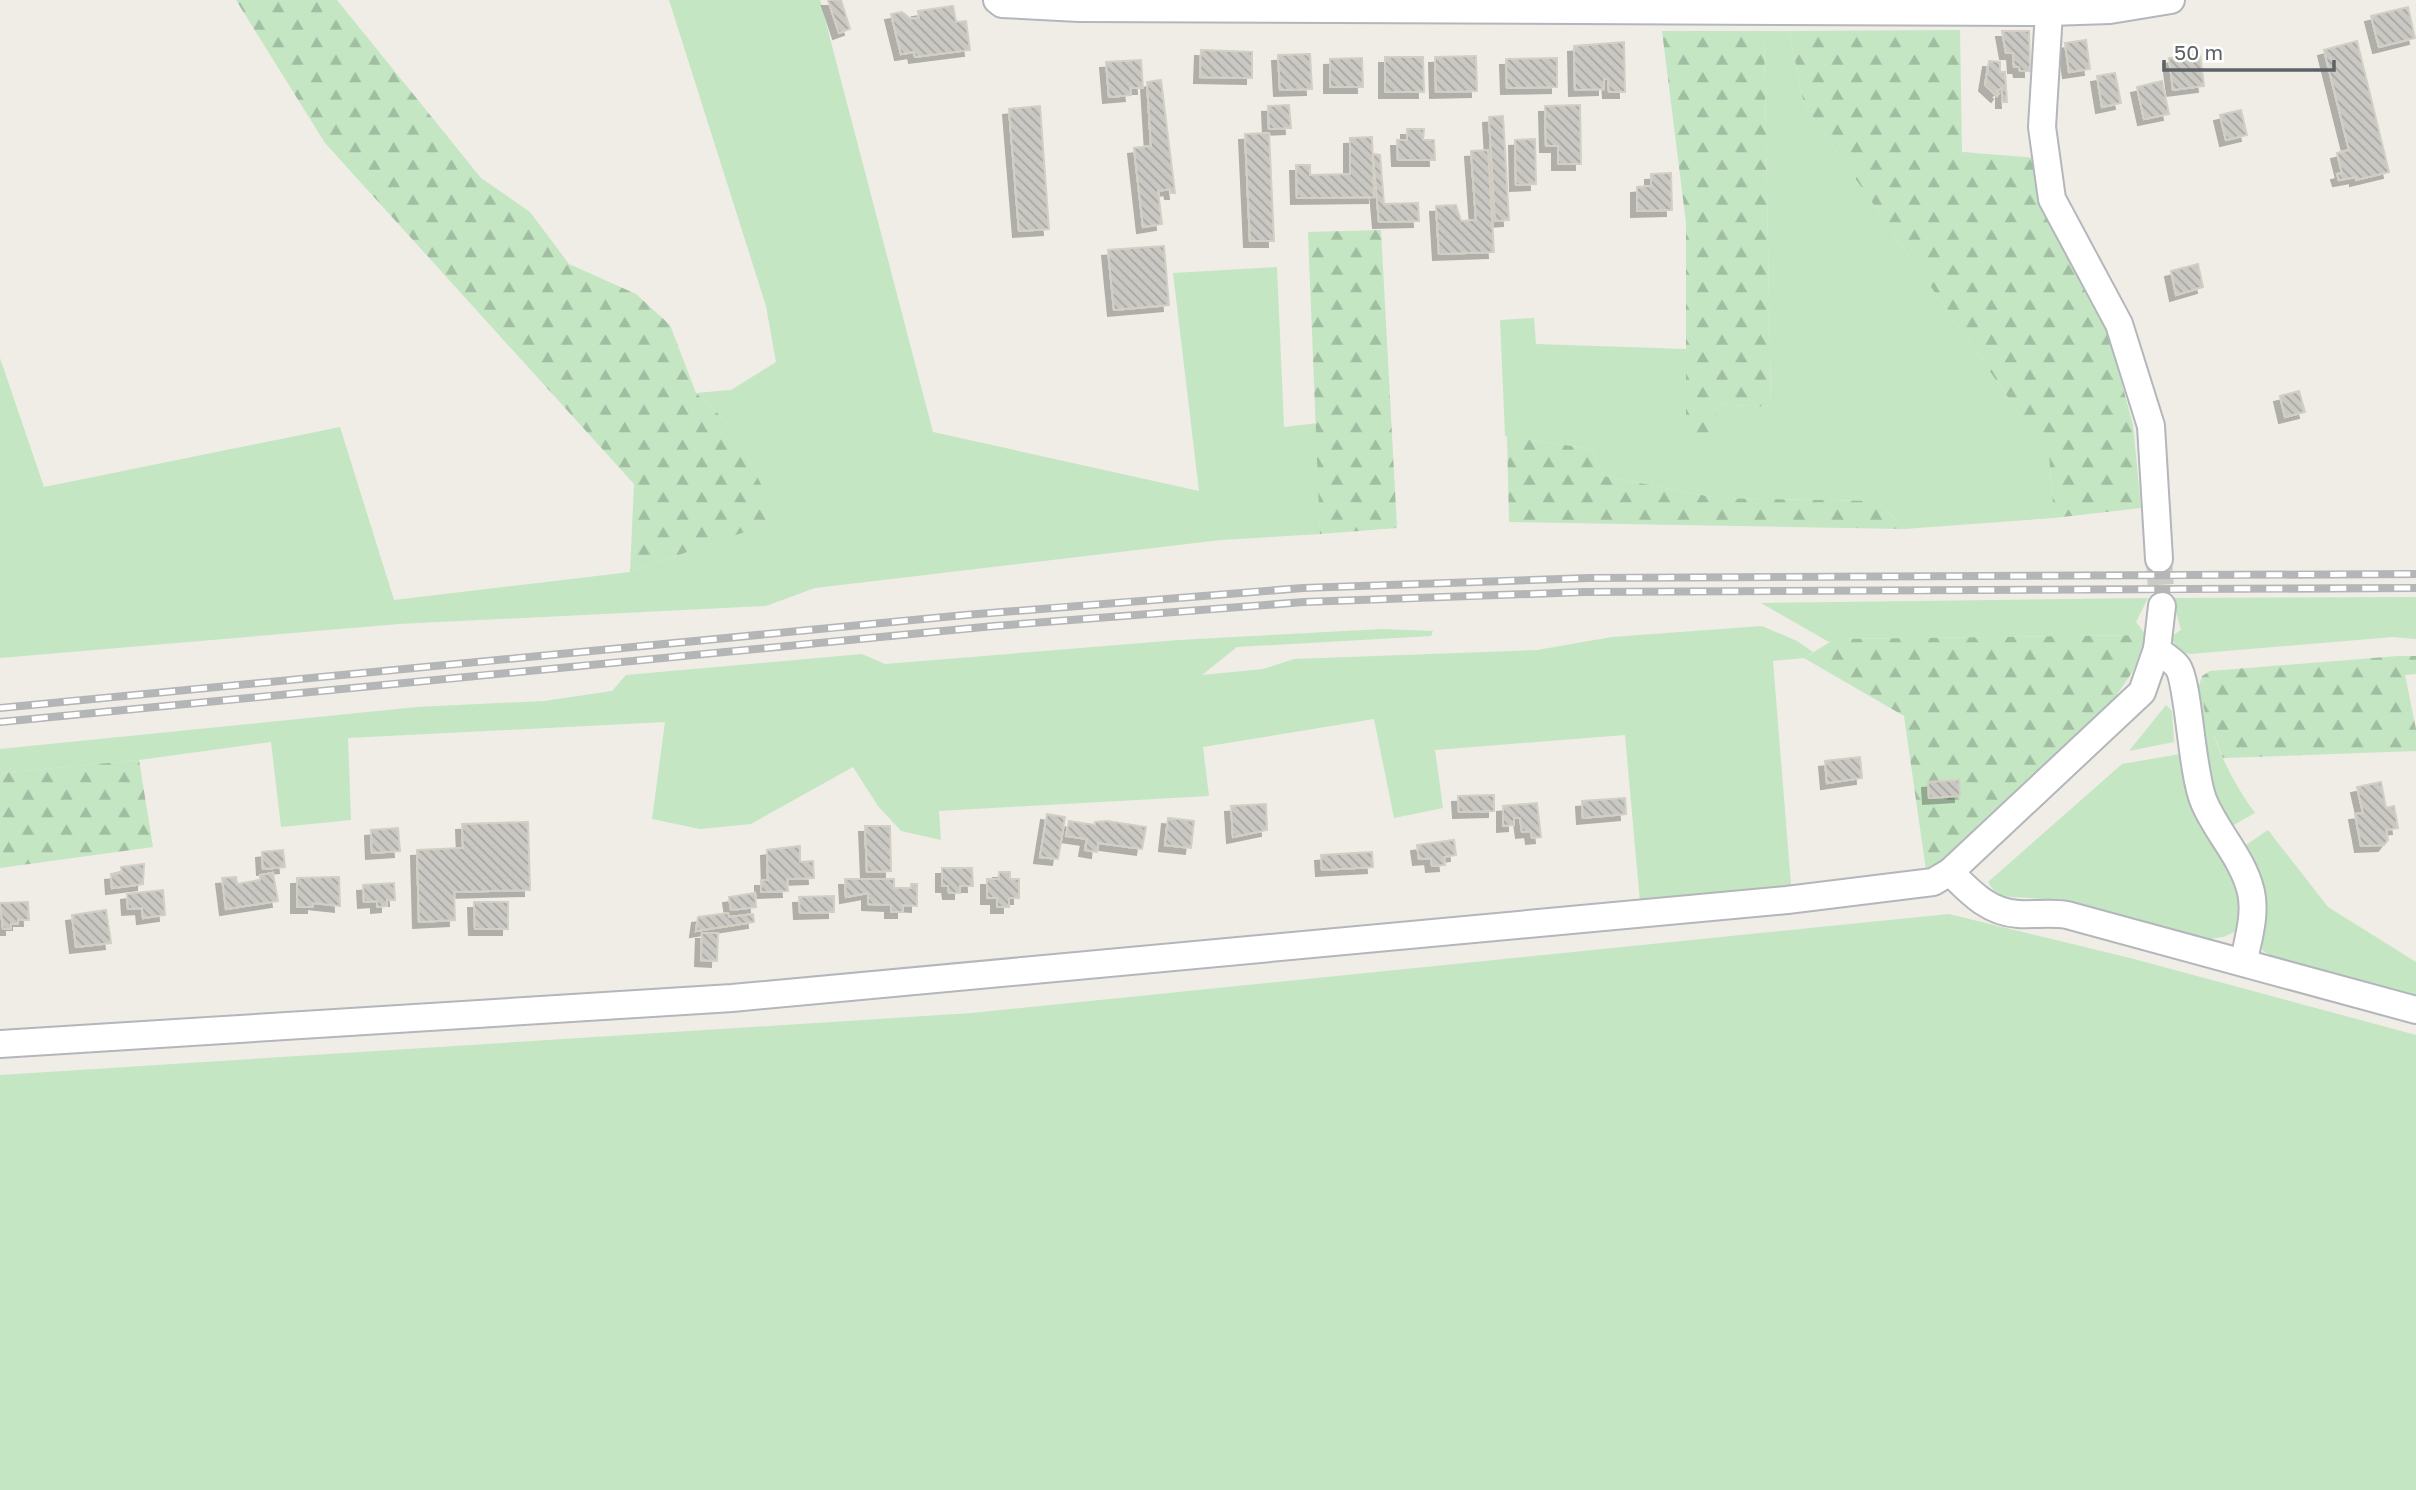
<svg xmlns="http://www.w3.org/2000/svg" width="2416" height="1490" font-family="'Golos Text',sans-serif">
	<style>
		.green { fill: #c4e6c3 }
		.forest { fill: url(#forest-firs) }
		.building { fill: url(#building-back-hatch); stroke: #d4cfc4; stroke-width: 2; filter: url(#shadow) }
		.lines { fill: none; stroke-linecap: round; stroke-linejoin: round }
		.minor-tunnel { stroke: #cacac6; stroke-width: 26; stroke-dasharray: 26 13; stroke-linecap: butt }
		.minor-casing { stroke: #b3b6ba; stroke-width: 30 }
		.minor { stroke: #fff; stroke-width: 26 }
		.rail-casing { stroke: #b4b5b6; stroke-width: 8 }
		.rail { stroke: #fff; stroke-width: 5; stroke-dasharray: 16; stroke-linecap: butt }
	</style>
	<defs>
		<pattern id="forest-firs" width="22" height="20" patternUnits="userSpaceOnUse" patternTransform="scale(1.75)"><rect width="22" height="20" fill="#c4e6c3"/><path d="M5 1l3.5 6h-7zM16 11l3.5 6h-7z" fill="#a2bea2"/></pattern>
		<pattern id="building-back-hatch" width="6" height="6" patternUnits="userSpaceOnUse" patternTransform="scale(1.75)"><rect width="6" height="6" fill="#cac8c3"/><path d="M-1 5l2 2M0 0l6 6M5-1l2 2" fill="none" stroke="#a7a6a2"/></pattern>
		<filter id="shadow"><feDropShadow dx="-6" dy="6" stdDeviation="0" flood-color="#0004"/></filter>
	</defs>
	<rect width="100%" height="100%" fill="#efede6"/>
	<g class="green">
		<polygon points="669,0 820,0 933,432 1199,491 1173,273 1277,267 1284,427 1318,423 1320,534 1221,540 815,588 766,606 399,624 0,658 0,358 44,487 340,427 394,600 630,572 778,520 732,427 696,393 731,390 776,362 766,306"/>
		<polygon points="1764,31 1789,31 1804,105 2049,456 2054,518 1904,529 1878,501 1717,498 1604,476 1591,449 1505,436 1500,320 1534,318 1536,344 1686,349 1687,438 1715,404 1771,407"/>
		<polygon points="2416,597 2416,639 2393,637 2190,654 2180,652 2170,637 2181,630 2172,598"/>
		<polygon points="2148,598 2136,622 2146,635 1835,639 1829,642 1761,603"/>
		<polygon points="1762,626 1797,641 1813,652 1804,658 1773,661 1791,885 1640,902 1625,735 1435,750 1443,808 1394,818 1374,719 1203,747 1209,796 939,811 941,840 901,831 878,806 853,767 751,824 700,829 652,819 665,722 348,738 351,820 281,827 271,742 139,760 0,773 0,749 417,707 544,701 612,691 626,675 862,654 885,664 1179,640 1382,629 1433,631 1431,636 1237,647 1202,675 1263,669 1294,659 1537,650 1612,637"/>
		<path d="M2202,676C2206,727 2225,772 2255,813L2230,827L2212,793L2195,699Z"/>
		<polygon points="2166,705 2172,711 2174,742 2129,751"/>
		<path d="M2180,754C2192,818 2249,864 2237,931L2223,937L2209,939C2150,924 2090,902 2030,898C2013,897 1997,899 1988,882L2122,764Z"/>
		<polygon points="2268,830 2328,907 2416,962 2416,1000 2282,962 2263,951 2244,851 2246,845"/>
		<polygon points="1949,914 2130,958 2416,1035 2416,1490 0,1490 0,1075 972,1013"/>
	</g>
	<g class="forest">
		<polygon points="236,0 337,0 481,178 530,212 569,264 636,294 670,325 696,393 732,427 779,520 630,572 634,484 325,143"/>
		<polygon points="1960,30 1962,152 2036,158 2106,325 2133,425 2141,508 2054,518 2049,456 1804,105 1789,31"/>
		<polygon points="1662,31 1764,31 1771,407 1715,404 1720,437 1686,438 1686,223"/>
		<polygon points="1381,230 1397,528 1320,534 1308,232"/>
		<polygon points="1507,436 1591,449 1604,476 1717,498 1878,501 1904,529 1509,522"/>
		<polygon points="2146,635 2133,671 2103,715 1942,861 1926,870 1904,716 1804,658 1835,639"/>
		<polygon points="2398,656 2416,656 2416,674 2405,675 2416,729 2416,751 2223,758 2204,709 2202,676 2210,671"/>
		<polygon points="139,760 153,847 0,868 0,773"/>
	</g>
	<g class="building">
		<polygon points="828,0 841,0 850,29 839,33"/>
		<polygon points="953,6 956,22 966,21 970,50 915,57 914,52 901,54 891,14 902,12 911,19 919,18 918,11"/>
		<polygon points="2408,7 2415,38 2379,47 2371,16"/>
		<polygon points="2002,31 2029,31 2030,71 2020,71 2019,67 2014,67 2013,53 2006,53"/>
		<polygon points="2086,40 2090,69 2069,72 2065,43"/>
		<polygon points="2357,41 2389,172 2356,180 2356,177 2339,180 2337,174 2342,173 2337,153 2349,150 2324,50"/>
		<polygon points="1624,42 1625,92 1609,92 1608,79 1604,79 1604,89 1575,90 1574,46"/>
		<polygon points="1201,50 1252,52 1252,78 1200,77"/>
		<polygon points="1310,54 1312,89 1280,90 1278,55"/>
		<polygon points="2200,54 2204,86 2173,90 2169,58"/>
		<polygon points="1476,56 1477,91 1436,92 1435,57"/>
		<polygon points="1385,57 1423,57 1424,92 1385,92"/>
		<polygon points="1362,58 1363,87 1330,87 1330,59"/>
		<polygon points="1557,58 1557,87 1507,88 1506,59"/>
		<polygon points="1141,60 1143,88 1130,88 1131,95 1109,97 1106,62"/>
		<polygon points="1989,61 2000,62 2000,72 2005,72 2007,102 2002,102 2002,88 1996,91 1999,93 1997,96 1985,85"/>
		<polygon points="2115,73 2121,103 2102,107 2097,76"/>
		<polygon points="1161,80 1175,193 1171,193 1170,189 1158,191 1162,224 1143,227 1134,148 1151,146 1147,82"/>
		<polygon points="2162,81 2169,114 2144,119 2137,87"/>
		<polygon points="1289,105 1291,128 1269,129 1268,106"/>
		<polygon points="1580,105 1581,164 1558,164 1558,146 1546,146 1545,106"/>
		<polygon points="1040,106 1049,229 1019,231 1009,109"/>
		<polygon points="2241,110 2247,135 2226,140 2220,115"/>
		<polygon points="1503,116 1509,220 1495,221 1489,117"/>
		<polygon points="1407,129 1424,129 1423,140 1434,140 1435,160 1398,160 1397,140 1407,140"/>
		<polygon points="1269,133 1274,241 1250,241 1245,134"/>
		<polygon points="1372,137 1374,197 1297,198 1296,165 1310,165 1310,175 1350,174 1350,138"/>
		<polygon points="1535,139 1536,184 1516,185 1515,140"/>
		<polygon points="1488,150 1494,252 1439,254 1436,206 1456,205 1461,221 1476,220 1471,151"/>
		<polygon points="1373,154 1380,155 1384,204 1418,203 1419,221 1379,222"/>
		<polygon points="1671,173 1672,210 1637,211 1637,187 1651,186 1651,174"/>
		<polygon points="1164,246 1169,305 1114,310 1108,250"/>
		<polygon points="2198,264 2203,287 2176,295 2171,271"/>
		<polygon points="2299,391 2305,412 2285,417 2280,396"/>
		<polygon points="1860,757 1862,778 1827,783 1825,761"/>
		<polygon points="1959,780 1960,796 1929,798 1928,782"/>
		<polygon points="2381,782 2386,808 2394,806 2398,828 2386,830 2388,840 2384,845 2361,846 2355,814 2363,813 2357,787"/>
		<polygon points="1494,795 1494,811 1459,812 1458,796"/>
		<polygon points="1625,798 1626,814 1583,818 1582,801"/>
		<polygon points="1537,803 1541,837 1532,838 1531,831 1522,832 1520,818 1514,818 1514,825 1503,826 1503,806"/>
		<polygon points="1266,804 1267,830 1233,837 1231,806"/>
		<polygon points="1047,814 1065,817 1058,859 1040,857"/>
		<polygon points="1168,818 1194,821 1191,848 1165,845"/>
		<polygon points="1069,821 1095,825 1095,822 1107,821 1146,827 1142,849 1098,843 1097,852 1085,850 1087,839 1066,836"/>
		<polygon points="528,822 530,890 454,892 455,920 419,922 417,850 463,848 462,824"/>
		<polygon points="865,826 890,826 891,871 867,872"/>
		<polygon points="398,828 400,851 372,853 371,830"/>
		<polygon points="1454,840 1456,855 1444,857 1445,865 1432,866 1431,858 1419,859 1417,845"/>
		<polygon points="800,846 800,862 813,861 814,878 787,879 788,891 761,892 761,880 768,880 767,850"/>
		<polygon points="283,850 285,867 263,869 262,852"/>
		<polygon points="1372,852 1373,867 1322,870 1321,855"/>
		<polygon points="144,864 143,884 112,888 111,874 122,873 121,867"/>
		<polygon points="942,868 972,868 973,886 960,886 960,893 949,893 948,886 942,886"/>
		<polygon points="999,872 1010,872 1010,879 1019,879 1019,898 1009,898 1009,907 997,907 997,898 987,898 987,879 999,879"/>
		<polygon points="273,873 278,901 226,909 222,878 236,877 237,884 260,880 260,875"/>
		<polygon points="339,877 340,906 313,903 313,907 297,907 297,878"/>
		<polygon points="845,879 894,879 894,888 911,888 911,884 917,884 917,906 903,905 903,912 891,912 891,905 868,904 868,893 846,897"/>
		<polygon points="394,883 395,900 387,900 387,906 377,907 377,901 364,902 363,885"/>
		<polygon points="163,890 165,915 143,918 142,908 128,909 127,894"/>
		<polygon points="755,893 756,907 731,910 729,897"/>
		<polygon points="834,896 834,912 800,913 799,897"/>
		<polygon points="28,902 29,920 18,920 18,924 11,924 11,929 3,929 0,903"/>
		<polygon points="474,902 508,902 508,929 475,929"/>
		<polygon points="106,910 111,943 76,947 72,915"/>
		<polygon points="728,913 729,917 753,914 754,922 696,931 698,917"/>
		<polygon points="702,933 718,933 717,961 701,960"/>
	</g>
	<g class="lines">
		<polyline class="minor-tunnel" points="2159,559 2162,606"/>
		<defs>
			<g id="minor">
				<polyline points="997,0 1002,4 1079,8 2049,12 2110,10 2171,0"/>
				<polyline points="2049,12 2042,127 2052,199 2119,324 2151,426 2159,559"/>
				<path d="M2162,606L2157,649C2163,655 2172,660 2177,666C2189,680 2191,772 2204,802C2217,833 2243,858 2251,892C2256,915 2248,939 2244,961"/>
				<path d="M1950,872C1970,892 1988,912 2018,914C2035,915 2050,912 2067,915L2416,1010"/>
				<polyline points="0,1044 732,998 1787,900 1933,882 1950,872 2142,692 2157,649"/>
			</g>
		</defs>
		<use href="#minor" class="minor-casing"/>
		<use href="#minor" class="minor"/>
		<defs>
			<g id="rail">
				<polyline points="0,708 965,615 1303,588 1589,578 2416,574"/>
				<polyline points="0,722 994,626 1304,602 1584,592 2416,588"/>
			</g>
		</defs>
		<use href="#rail" class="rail-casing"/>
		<use href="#rail" class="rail"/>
	</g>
	<path d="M2164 60v10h170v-10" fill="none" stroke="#5d6266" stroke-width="3.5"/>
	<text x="2174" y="60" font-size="21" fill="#5d6266" stroke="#ffffff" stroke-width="5" paint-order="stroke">50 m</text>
</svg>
